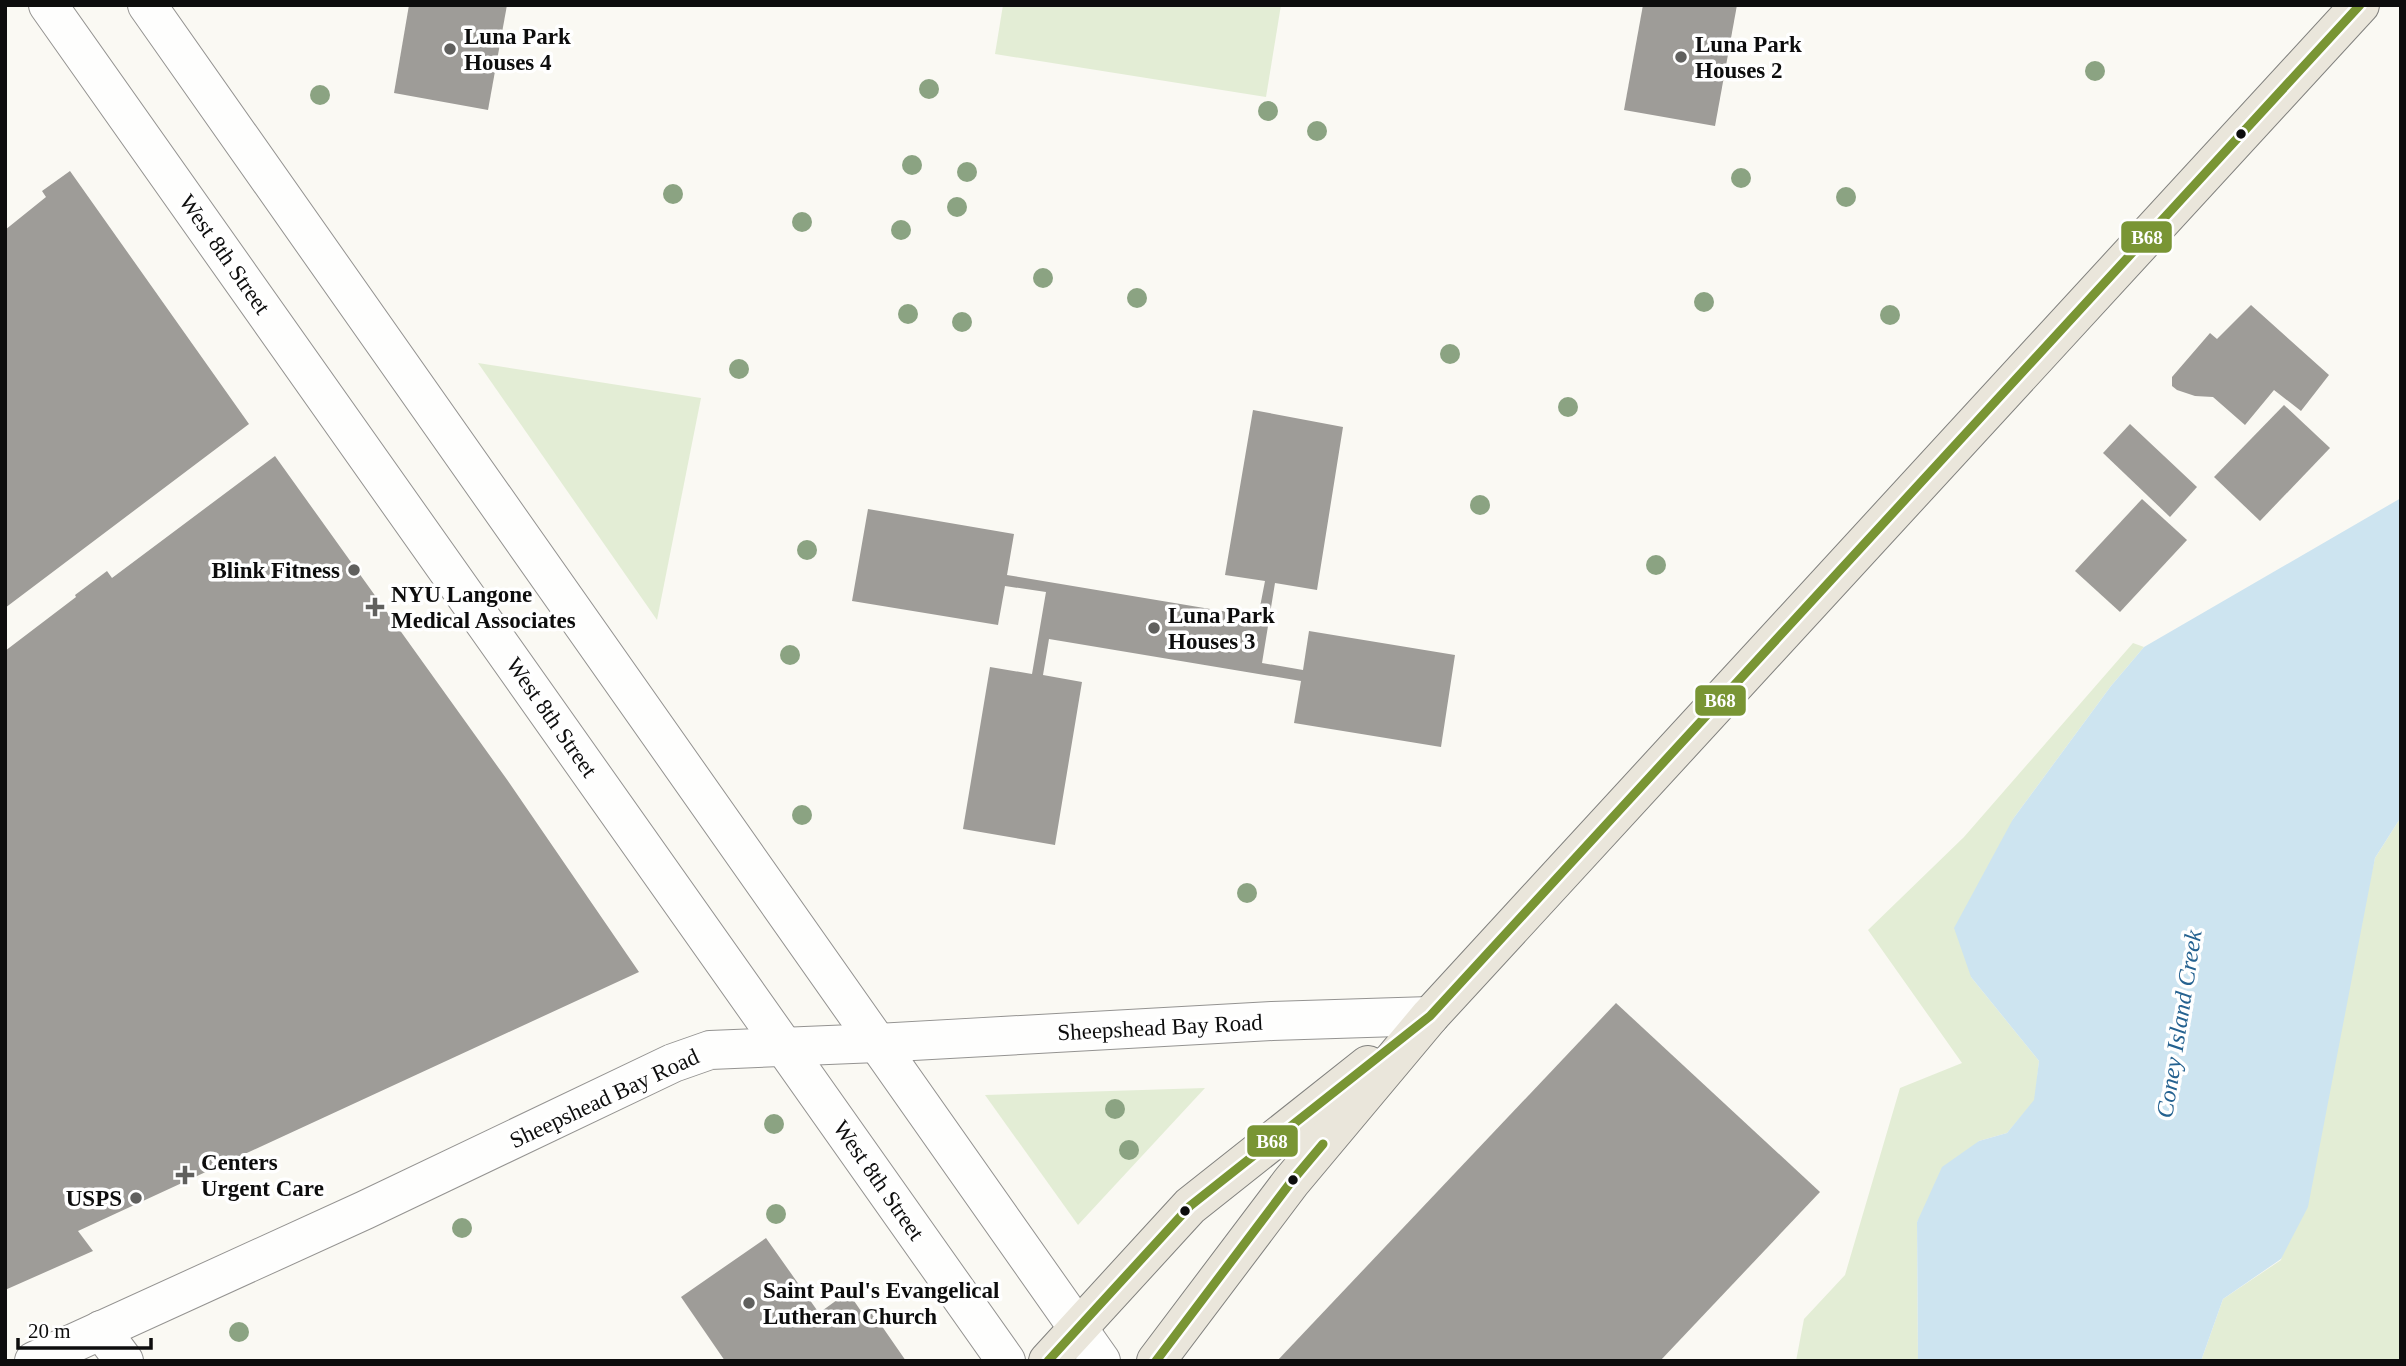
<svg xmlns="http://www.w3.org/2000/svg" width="2406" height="1366" font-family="Georgia,serif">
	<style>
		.green { fill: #e3edd5 }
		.water { fill: #cde4f0 }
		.building { fill: #9e9c98 }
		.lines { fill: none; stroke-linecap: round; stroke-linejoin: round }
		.minor-casing { stroke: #949391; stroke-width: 40 }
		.major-casing { stroke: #81817e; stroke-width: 40 }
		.minor { stroke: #fefefd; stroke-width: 38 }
		.major { stroke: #eae6db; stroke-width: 38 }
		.bus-1-casing { stroke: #fff; stroke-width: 14 }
		.bus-1 { stroke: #799534; stroke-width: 9 }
		.tree { fill: #8ba382 }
		.poi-dot { fill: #60605e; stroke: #fff; stroke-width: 2.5 }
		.bus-dot { fill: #0d0d0d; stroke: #fff; stroke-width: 2.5 }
		.labels { text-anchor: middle; stroke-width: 7; stroke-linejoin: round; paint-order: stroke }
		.poi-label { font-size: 23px; font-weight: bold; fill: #0d0d0d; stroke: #fff; text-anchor: start }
		.street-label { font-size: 23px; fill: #0d0d0d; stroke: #fff }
		.water-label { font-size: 24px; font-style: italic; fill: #256290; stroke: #fff }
		.line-badge { stroke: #fff; stroke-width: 2.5 }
		.badge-label { font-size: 19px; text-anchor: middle; font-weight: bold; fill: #fff }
	</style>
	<rect width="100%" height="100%" fill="#faf9f3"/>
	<g class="green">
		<polygon points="1003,5 1281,5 1266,97 995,54"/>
		<polygon points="478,363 701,398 657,620"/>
		<polygon points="2133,643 2144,647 2111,686 2013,819 1971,977 2039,1061 2035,1100 2007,1133 1979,1141 1917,1222 1918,1361 1796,1361 1804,1319 1845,1275 1900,1088 1962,1063 1868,930 1964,837"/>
		<polygon points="2401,817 2401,1361 2201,1361 2223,1299 2281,1260 2375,858"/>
		<polygon points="1205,1088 1078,1225 985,1095"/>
	</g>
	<polygon class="water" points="2401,498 2401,817 2375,858 2308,1207 2281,1259 2223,1299 2201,1361 1918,1361 1917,1222 1942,1167 1979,1141 2007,1133 2034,1100 2039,1061 1971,977 1954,928 2013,819 2111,686 2144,647"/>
	<g class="building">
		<polygon points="409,5 507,5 488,110 394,93"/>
		<polygon points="1643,5 1737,5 1715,126 1624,110"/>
		<polygon points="70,171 249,424 5,608 5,230 46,197 42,191"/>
		<polygon points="2251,305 2329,375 2301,411 2274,390 2245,425 2213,397 2195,396 2177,390 2172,386 2172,377 2210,333 2217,339"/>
		<polygon points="2284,405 2330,448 2260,521 2214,477"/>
		<polygon points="1253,410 1343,427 1317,590 1275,583 1262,663 1303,670 1309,631 1455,655 1441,747 1294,723 1301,681 1049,639 1043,675 1082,682 1055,845 963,829 990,667 1032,674 1046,592 1005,586 998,625 852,601 868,509 1014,534 1007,575 1258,617 1265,581 1225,575"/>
		<polygon points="2130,424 2197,487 2170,517 2103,453"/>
		<polygon points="275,456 508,781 639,972 78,1231 93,1251 5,1290 5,651 76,597 75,595 107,571 112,578"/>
		<polygon points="2142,499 2187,540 2120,612 2075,571"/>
		<polygon points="1616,1003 1820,1192 1660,1361 1277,1361"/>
		<polygon points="766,1238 819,1313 848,1292 863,1314 870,1309 906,1361 725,1361 681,1297"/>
	</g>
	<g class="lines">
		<defs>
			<g id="minor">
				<polyline points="48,5 1006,1361"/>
				<polyline points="147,5 1101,1361"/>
				<polyline points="101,1330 124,1361"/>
				<polyline points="34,1361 365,1210 673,1063 710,1050 877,1043 1272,1021 1430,1016"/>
			</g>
			<g id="major">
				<polyline points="1048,1361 1190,1206 1368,1065"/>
				<polyline points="1156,1361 1291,1182 1430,1016 2360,5"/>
			</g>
		</defs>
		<use href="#minor" class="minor-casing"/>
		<use href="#major" class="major-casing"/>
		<use href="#minor" class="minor"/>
		<use href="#major" class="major"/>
		<defs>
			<g id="bus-1">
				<polyline points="1048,1361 1190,1206 1430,1016 2360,5"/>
				<polyline points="1156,1361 1291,1182 1323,1144"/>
			</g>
		</defs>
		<use href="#bus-1" class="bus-1-casing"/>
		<use href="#bus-1" class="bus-1"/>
	</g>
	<g class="tree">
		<circle cx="2095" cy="71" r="10"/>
		<circle cx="929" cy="89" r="10"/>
		<circle cx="320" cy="95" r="10"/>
		<circle cx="1268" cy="111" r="10"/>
		<circle cx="1317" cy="131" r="10"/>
		<circle cx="912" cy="165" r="10"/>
		<circle cx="967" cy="172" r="10"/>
		<circle cx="1741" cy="178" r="10"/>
		<circle cx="673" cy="194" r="10"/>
		<circle cx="1846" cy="197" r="10"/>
		<circle cx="957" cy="207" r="10"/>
		<circle cx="802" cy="222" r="10"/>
		<circle cx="901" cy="230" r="10"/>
		<circle cx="1043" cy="278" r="10"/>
		<circle cx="1137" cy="298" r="10"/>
		<circle cx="1704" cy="302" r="10"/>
		<circle cx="908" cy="314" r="10"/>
		<circle cx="1890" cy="315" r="10"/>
		<circle cx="962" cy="322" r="10"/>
		<circle cx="1450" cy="354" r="10"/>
		<circle cx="739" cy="369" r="10"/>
		<circle cx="1568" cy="407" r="10"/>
		<circle cx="1480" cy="505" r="10"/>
		<circle cx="807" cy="550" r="10"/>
		<circle cx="1656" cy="565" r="10"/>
		<circle cx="790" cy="655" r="10"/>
		<circle cx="802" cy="815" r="10"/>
		<circle cx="1247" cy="893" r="10"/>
		<circle cx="1115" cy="1109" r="10"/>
		<circle cx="774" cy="1124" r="10"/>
		<circle cx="1129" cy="1150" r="10"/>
		<circle cx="776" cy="1214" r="10"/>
		<circle cx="462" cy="1228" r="10"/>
		<circle cx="239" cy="1332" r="10"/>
	</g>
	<g class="poi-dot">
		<circle cx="450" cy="49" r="7"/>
		<circle cx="1681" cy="57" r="7"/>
		<circle cx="354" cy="570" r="7"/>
		<path d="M371.5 596.5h7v7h7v7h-7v7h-7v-7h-7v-7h7z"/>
		<circle cx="1154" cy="628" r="7"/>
		<path d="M181.5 1164.5h7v7h7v7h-7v7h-7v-7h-7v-7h7z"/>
		<circle cx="136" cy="1198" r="7"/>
		<circle cx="749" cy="1303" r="7"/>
	</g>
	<g class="bus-dot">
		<circle cx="2241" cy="134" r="6"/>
		<circle cx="1293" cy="1180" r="6"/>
		<circle cx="1185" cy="1211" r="6"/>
	</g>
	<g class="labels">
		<g class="poi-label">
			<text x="464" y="44">Luna Park<tspan x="464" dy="26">Houses 4</tspan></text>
			<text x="1695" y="52">Luna Park<tspan x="1695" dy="26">Houses 2</tspan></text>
			<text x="340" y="578" text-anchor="end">Blink Fitness</text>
			<text x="391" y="602">NYU Langone<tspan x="391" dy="26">Medical Associates</tspan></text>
			<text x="1168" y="623">Luna Park<tspan x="1168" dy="26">Houses 3</tspan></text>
			<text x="201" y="1170">Centers<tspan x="201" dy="26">Urgent Care</tspan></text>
			<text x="122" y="1206" text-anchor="end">USPS</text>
			<text x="763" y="1298">Saint Paul's Evangelical<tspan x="763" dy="26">Lutheran Church</tspan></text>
		</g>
		<g class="street-label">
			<text transform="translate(225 254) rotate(55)" y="8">West 8th Street</text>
			<text transform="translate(552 717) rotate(55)" y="8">West 8th Street</text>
			<text transform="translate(1160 1027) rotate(-3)" y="8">Sheepshead Bay Road</text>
			<text transform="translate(604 1098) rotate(-25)" y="8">Sheepshead Bay Road</text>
			<text transform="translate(879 1180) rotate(55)" y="8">West 8th Street</text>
		</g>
		<g class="water-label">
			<text transform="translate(2179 1024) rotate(-81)" y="8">Coney Island Creek</text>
		</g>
	</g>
	<g class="line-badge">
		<rect x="2120" y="220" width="53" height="34" rx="7" fill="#799534"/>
		<rect x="1694" y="684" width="53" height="33" rx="7" fill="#799534"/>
		<rect x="1246" y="1124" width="53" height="34" rx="7" fill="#799534"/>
	</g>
	<g class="badge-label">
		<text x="2147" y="244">B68</text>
		<text x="1720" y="707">B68</text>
		<text x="1272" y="1148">B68</text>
	</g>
	<rect width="2406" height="1366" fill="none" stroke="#0d0d0d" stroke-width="14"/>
	<path d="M18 1338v10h133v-10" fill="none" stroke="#0d0d0d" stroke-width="3.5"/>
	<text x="28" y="1338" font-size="21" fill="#0d0d0d" stroke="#ffffff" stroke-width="5" paint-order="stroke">20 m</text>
</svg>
